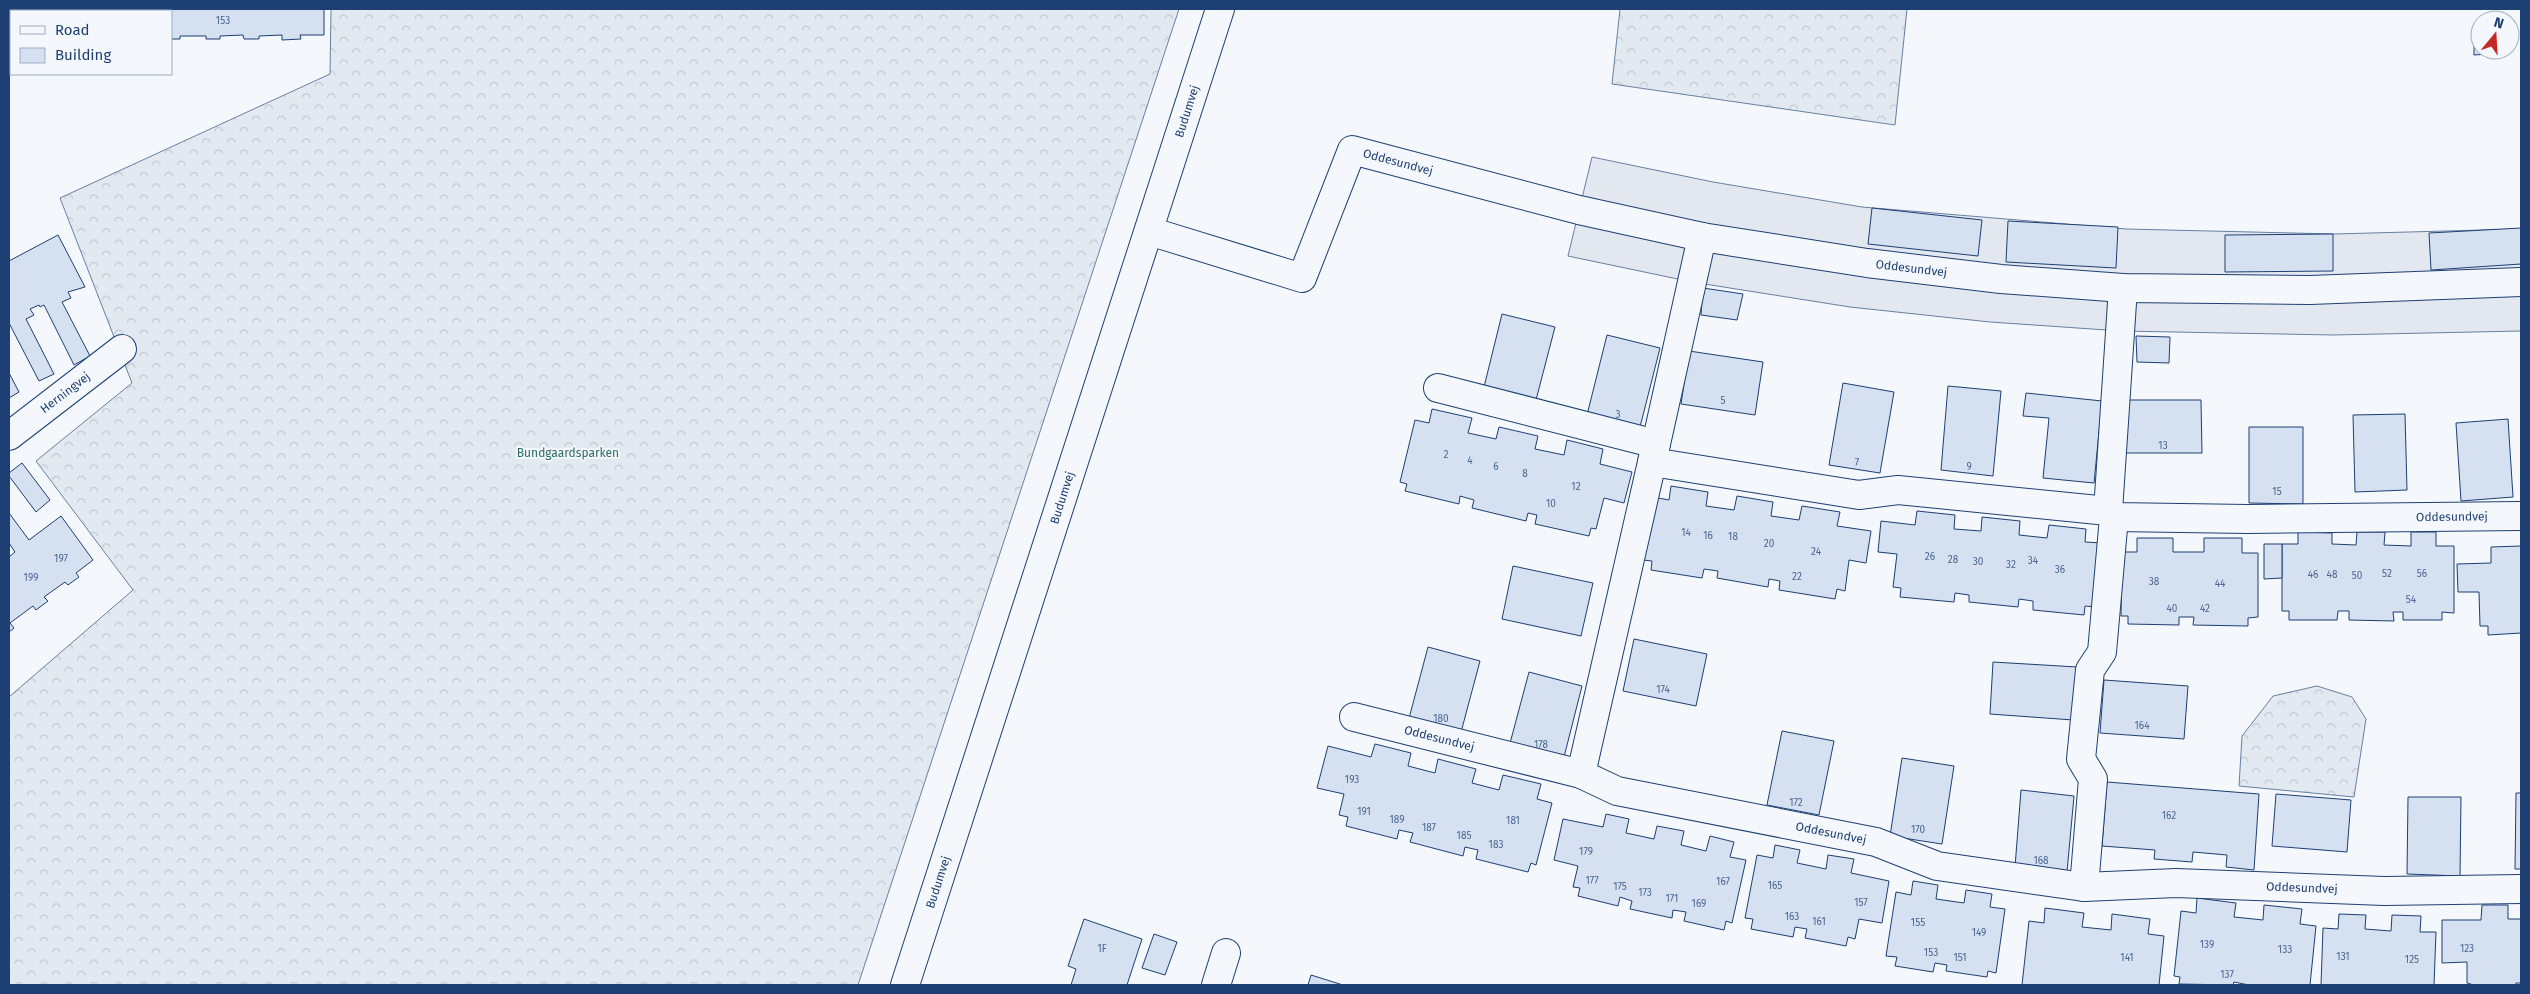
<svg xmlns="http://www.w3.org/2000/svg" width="2530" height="994" font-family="'Fira Sans',sans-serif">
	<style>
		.forest { fill: url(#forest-crowns); stroke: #687fa3 }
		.parking { fill: #e3e8f0; stroke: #687fa3 }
		.building { fill: #d5e0f0; stroke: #1d3f73 }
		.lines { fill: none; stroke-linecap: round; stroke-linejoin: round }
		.minor-casing { stroke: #1d3f73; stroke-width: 30 }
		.tertiary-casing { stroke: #1d3f73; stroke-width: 30 }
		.minor { stroke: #f4f7fb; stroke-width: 28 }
		.tertiary { stroke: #f4f7fb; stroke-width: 28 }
		.labels { text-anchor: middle; stroke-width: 4; stroke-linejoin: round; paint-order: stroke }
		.number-label { font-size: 10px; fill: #4b6792 }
		.street-label { font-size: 12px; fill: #1d3f73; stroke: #f4f7fb }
		.park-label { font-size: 12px; fill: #2c6c60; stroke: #f4f7fb }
	</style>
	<defs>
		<pattern id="forest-crowns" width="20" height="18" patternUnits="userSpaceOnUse" patternTransform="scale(1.25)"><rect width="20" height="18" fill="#e3e9f0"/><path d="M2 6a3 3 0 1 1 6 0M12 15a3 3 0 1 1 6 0" fill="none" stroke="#c2c9d1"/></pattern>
	</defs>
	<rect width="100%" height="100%" fill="#f4f7fb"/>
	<g class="forest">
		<polygon points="331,9 1179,9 858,985 9,985 9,697 133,590 36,461 132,383 60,198 330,74"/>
		<polygon points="1620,9 1907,9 1895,125 1612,84"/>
		<polygon points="2317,686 2352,697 2366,719 2354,797 2239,786 2242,736 2273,696"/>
	</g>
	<polygon class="parking" points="1592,157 1713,182 1862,207 2126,229 2334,234 2521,229 2521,331 2333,335 2121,331 1990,322 1850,307 1692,282 1568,256"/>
	<g class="building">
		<polygon points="9,9 141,9 141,11 11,11 11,61 9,62"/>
		<polygon points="163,9 324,9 324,35 300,35 301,39 282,40 282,35 259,36 259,39 244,39 243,35 220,36 220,39 206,39 206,36 180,36 180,39 171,39 171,11 163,11"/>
		<polygon points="2474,37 2480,37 2480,50 2488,50 2488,54 2474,55"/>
		<polygon points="1872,208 1982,220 1978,256 1868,244"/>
		<polygon points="2008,221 2118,227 2116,268 2006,262"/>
		<polygon points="2521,228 2521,264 2431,270 2429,233"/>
		<polygon points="2333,234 2333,271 2225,272 2225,235"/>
		<polygon points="58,235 85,287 68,292 71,298 62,302 90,356 74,365 44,305 40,307 39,305 30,309 34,315 26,319 54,374 39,381 9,323 9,261"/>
		<polygon points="1703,288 1743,294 1737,320 1701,315"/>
		<polygon points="1502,314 1555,327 1536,400 1484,387"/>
		<polygon points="1607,335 1660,348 1639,431 1586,419"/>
		<polygon points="2136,336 2170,337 2169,363 2137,362"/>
		<polygon points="1689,351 1763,362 1755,415 1681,404"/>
		<polygon points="9,373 19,392 9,398"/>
		<polygon points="1843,383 1894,392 1880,473 1829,465"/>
		<polygon points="1948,386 2001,391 1993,476 1941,470"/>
		<polygon points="2026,393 2102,401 2094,483 2043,478 2049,418 2023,416"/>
		<polygon points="2126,400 2201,400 2202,453 2126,453"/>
		<polygon points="1432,409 1472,418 1468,433 1496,439 1499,427 1538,436 1535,449 1564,455 1567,440 1603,449 1600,464 1632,472 1624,503 1604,498 1596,529 1591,528 1589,536 1535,524 1537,515 1528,513 1526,521 1472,508 1474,500 1460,496 1459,504 1405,491 1407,484 1400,482 1415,420 1429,423"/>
		<polygon points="2405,414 2407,490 2355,492 2353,415"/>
		<polygon points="2508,419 2513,497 2461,501 2456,423"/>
		<polygon points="2249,427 2303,427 2303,504 2249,503"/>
		<polygon points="22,463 50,500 36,512 9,476 9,473"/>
		<polygon points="1671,486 1708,492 1706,506 1734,510 1737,496 1773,502 1771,516 1799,520 1802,506 1840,512 1837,526 1871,531 1866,563 1849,560 1845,591 1837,589 1835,599 1779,590 1780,581 1769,579 1768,587 1717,578 1718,571 1704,569 1702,578 1651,570 1652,561 1643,560 1653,497 1669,500"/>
		<polygon points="1917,511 1955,515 1954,529 1981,531 1982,517 2020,521 2019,535 2047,538 2049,525 2086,529 2085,542 2102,543 2096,607 2085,606 2084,615 2033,610 2033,601 2019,599 2018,607 1969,602 1969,595 1955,593 1954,602 1900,597 1901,588 1893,587 1897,554 1878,552 1881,521 1915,525"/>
		<polygon points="9,513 29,540 61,516 93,560 76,573 79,577 68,585 65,582 44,597 48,601 36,610 33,606 10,623 14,628 9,632 9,557 15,552 9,543"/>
		<polygon points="2298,532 2332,533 2332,544 2356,545 2357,532 2385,532 2384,545 2411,546 2411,532 2436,532 2436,546 2454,546 2454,613 2442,612 2442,620 2403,620 2403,612 2393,612 2394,621 2349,620 2349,611 2338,611 2337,620 2289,620 2289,611 2282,611 2282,544 2298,544"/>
		<polygon points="2137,538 2173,538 2173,552 2204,552 2204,538 2242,538 2242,553 2258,553 2258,617 2248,618 2248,626 2193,625 2194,617 2179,617 2179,625 2128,624 2128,616 2121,616 2122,552 2137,552"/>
		<polygon points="2264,544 2282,544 2282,578 2264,579"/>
		<polygon points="2521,546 2521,633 2488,635 2488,626 2480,626 2479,592 2458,592 2457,564 2491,563 2491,547"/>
		<polygon points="1513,566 1593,583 1581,636 1502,619"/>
		<polygon points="1634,639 1707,654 1696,706 1623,691"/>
		<polygon points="1428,647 1480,661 1460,736 1408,722"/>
		<polygon points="1993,662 2077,667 2073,720 1990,714"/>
		<polygon points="1529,672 1582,686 1563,761 1509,747"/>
		<polygon points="2104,680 2188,686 2184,739 2100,733"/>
		<polygon points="1782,731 1834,741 1819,815 1767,805"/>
		<polygon points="1375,744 1411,753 1408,766 1435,773 1438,759 1476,769 1472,783 1499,790 1503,775 1541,784 1537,799 1552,803 1536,865 1531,863 1528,872 1476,859 1478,850 1465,847 1463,856 1410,842 1413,833 1399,830 1397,839 1346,826 1348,817 1339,815 1344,794 1317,788 1328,746 1371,757"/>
		<polygon points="1902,758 1954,766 1942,844 1890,836"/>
		<polygon points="2107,782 2259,794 2254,870 2226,867 2227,855 2193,852 2192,862 2154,859 2155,850 2102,846"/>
		<polygon points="2021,790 2074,796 2067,872 2015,867"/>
		<polygon points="2516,793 2521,793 2521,869 2515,869"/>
		<polygon points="2276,794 2351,800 2347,852 2272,846"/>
		<polygon points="2408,797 2461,797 2460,876 2407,874"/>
		<polygon points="1606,814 1629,819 1626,833 1654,839 1657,826 1684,831 1681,845 1706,851 1710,836 1734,842 1730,857 1746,860 1732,923 1726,921 1724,930 1684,921 1686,912 1673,910 1672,918 1630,909 1632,901 1620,897 1618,906 1578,896 1580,888 1573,887 1578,866 1554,860 1563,819 1603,827"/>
		<polygon points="1775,845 1800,850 1797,863 1826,869 1828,855 1854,859 1851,873 1889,881 1882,923 1859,919 1855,939 1848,937 1846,946 1805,938 1807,929 1795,927 1793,937 1751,929 1753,919 1745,918 1757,855 1773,858"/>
		<polygon points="1913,881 1938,885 1936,899 1964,903 1966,890 1992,894 1990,907 2005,909 1996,973 1988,971 1987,977 1946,971 1947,965 1935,963 1933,972 1895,966 1897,957 1886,956 1896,892 1911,895"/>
		<polygon points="2197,898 2236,903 2234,917 2263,920 2264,905 2302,909 2300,924 2316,926 2310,985 2249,985 2234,982 2233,985 2179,984 2180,977 2174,976 2181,911 2196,913"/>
		<polygon points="2482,905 2508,905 2508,919 2521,919 2521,983 2516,983 2516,985 2474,985 2467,983 2467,962 2442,963 2442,920 2481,920"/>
		<polygon points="2045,908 2084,913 2082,927 2111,930 2112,914 2150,919 2148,934 2164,936 2159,985 2022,985 2029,921 2044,923"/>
		<polygon points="2339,914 2366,915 2365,929 2391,931 2392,915 2421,916 2420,932 2436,932 2434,985 2321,985 2323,928 2338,929"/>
		<polygon points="1084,919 1142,939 1127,985 1071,985 1076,969 1068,966"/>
		<polygon points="1154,934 1177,942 1165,975 1142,968"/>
		<polygon points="1311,975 1343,985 1308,985"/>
	</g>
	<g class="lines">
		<defs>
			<g id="minor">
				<path id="s1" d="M1149,231L1302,278L1352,150L1579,210L1702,237L1867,263L2001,279L2123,288L2310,290L2521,282"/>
				<path id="s2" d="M1438,388L1656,444L1652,462L1859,495L1898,490L2108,511L2114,517L2248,519L2521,516"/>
				<path id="s3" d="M9,436L122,349"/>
				<polyline points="1656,444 1702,237"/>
				<polyline points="2108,511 2123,288"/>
				<path id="s4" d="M1354,717L1581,774L1617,791L1876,842L1937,866L2084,887L2176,883L2384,891L2521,889"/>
				<polyline points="1581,774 1652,462"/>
				<polyline points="2084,887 2093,779 2081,759 2090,670 2102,652 2114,517"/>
				<polyline points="1216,985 1226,953"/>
			</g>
			<g id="tertiary">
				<path id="s5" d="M905,985L1220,9"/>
			</g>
		</defs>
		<use href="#minor" class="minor-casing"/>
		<use href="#tertiary" class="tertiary-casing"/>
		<use href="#minor" class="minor"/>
		<use href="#tertiary" class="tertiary"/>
	</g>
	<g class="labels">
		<g class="number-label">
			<text x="223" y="24">153</text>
			<text x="1723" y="404">5</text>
			<text x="1618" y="418">3</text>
			<text x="2163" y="449">13</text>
			<text x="1446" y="458">2</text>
			<text x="1470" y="464">4</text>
			<text x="1857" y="466">7</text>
			<text x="1496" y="470">6</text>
			<text x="1969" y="470">9</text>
			<text x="1525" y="477">8</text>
			<text x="1576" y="490">12</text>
			<text x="2277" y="495">15</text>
			<text x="1551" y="507">10</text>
			<text x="1686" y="536">14</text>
			<text x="1708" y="539">16</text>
			<text x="1733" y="540">18</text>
			<text x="1769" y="547">20</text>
			<text x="1816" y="555">24</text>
			<text x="1930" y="560">26</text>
			<text x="61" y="562">197</text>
			<text x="1953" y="563">28</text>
			<text x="2033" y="564">34</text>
			<text x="1978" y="565">30</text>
			<text x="2011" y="568">32</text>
			<text x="2060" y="573">36</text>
			<text x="2387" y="577">52</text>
			<text x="2422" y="577">56</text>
			<text x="2313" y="578">46</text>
			<text x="2332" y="578">48</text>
			<text x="2357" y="579">50</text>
			<text x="1797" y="580">22</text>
			<text x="31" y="581">199</text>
			<text x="2154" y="585">38</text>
			<text x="2220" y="587">44</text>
			<text x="2411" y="603">54</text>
			<text x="2172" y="612">40</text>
			<text x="2205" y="612">42</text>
			<text x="1663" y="693">174</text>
			<text x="1441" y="722">180</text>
			<text x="2142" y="729">164</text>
			<text x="1541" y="748">178</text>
			<text x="1352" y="783">193</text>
			<text x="1796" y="806">172</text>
			<text x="1364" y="815">191</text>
			<text x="2169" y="819">162</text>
			<text x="1397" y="823">189</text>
			<text x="1513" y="824">181</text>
			<text x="1429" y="831">187</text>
			<text x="1918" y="833">170</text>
			<text x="1464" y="839">185</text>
			<text x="1496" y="848">183</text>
			<text x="1586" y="855">179</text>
			<text x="2041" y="864">168</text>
			<text x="1592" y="884">177</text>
			<text x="1723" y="885">167</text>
			<text x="1775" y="889">165</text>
			<text x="1620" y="890">175</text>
			<text x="1645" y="896">173</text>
			<text x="1672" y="902">171</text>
			<text x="1861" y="906">157</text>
			<text x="1699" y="907">169</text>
			<text x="1792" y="920">163</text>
			<text x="1819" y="925">161</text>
			<text x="1918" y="926">155</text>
			<text x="1979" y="936">149</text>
			<text x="2207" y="948">139</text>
			<text x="1102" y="952">1F</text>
			<text x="2467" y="952">123</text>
			<text x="2285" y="953">133</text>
			<text x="1931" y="956">153</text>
			<text x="2343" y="960">131</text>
			<text x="1960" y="961">151</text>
			<text x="2127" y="961">141</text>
			<text x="2412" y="963">125</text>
			<text x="2227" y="978">137</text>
		</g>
		<g class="street-label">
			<text dy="4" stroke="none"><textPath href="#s5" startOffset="918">Budumvej</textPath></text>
			<text dy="4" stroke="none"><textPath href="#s1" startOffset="345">Oddesundvej</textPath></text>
			<text dy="4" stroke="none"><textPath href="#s1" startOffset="870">Oddesundvej</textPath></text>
			<text dy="4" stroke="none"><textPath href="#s3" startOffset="71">Herningvej</textPath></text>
			<text dy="4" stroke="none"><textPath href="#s5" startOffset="512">Budumvej</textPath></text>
			<text dy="4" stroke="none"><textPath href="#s2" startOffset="1050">Oddesundvej</textPath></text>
			<text dy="4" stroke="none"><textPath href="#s4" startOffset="88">Oddesundvej</textPath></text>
			<text dy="4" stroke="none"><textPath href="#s4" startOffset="492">Oddesundvej</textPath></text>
			<text dy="4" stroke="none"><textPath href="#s5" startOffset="108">Budumvej</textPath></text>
			<text dy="4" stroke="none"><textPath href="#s4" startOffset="970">Oddesundvej</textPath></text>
		</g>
		<g class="park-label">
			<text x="568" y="457">Bundgaardsparken</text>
		</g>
	</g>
	<rect width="2530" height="994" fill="none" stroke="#1d3f73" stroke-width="20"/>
	<rect x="10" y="10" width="162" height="65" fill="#f4f7fb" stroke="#9eadc5"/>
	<rect x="20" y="26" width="25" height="8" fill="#f4f7fb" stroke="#9eadc5"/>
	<text x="55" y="35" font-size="15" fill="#1d3f73">Road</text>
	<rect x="20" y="48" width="25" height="15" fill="#d5e0f0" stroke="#9eadc5"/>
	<text x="55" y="60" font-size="15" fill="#1d3f73">Building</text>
	<g transform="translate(2495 35) rotate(18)"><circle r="24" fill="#f4f7fb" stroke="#9eadc5"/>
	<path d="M0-4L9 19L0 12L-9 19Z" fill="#c62828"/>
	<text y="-8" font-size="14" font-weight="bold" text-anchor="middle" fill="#1d3f73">N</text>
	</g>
</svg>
